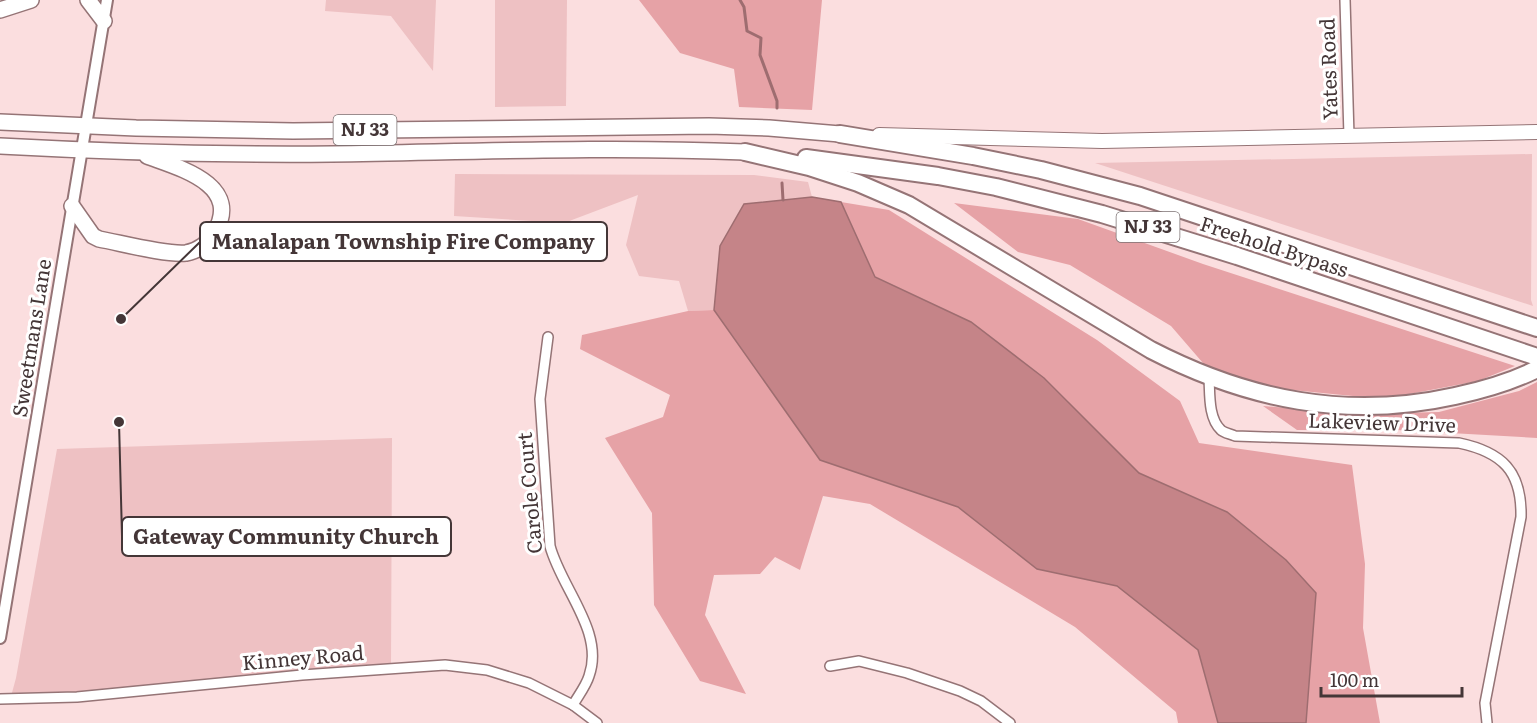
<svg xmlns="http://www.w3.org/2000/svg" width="1537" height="723" font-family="Literata,serif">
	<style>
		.green { fill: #eec1c3 }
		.forest { fill: #e6a2a6 }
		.water { fill: #c58488; stroke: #9e6d70; stroke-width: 1.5 }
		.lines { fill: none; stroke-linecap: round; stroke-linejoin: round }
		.stream { stroke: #9e6d70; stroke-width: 3 }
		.minor-casing { stroke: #957476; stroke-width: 12 }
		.tertiary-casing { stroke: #957476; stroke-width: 14 }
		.primary-casing { stroke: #957476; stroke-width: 16 }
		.trunk-casing { stroke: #957476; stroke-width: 18 }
		.motorway-casing { stroke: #957476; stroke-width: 20 }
		.minor { stroke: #fff; stroke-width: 9 }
		.tertiary { stroke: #fff; stroke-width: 10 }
		.primary { stroke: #fff; stroke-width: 14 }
		.trunk { stroke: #fff; stroke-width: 15 }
		.motorway { stroke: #fff; stroke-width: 16 }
		.labels { text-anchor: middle; stroke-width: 6; stroke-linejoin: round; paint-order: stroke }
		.shield { fill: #fff; stroke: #7c7273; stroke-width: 1.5 }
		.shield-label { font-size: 18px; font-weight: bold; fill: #443637 }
		.street-label { font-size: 20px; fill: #443637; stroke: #fff }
		.leader { fill: none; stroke: #443637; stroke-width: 2 }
		.callout-dot { fill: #443637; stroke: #fff; stroke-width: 2 }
		.callout { fill: #fff; stroke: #443637; stroke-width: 2 }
		.callout-label { font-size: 21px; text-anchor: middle; font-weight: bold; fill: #443637 }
	</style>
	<rect width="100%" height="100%" fill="#fbdedf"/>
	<g class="green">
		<polygon points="326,0 436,0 433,71 391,16 325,11"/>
		<polygon points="495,0 567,0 566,106 495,107"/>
		<polygon points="1532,154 1531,300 1533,306 1095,163"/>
		<polygon points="455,174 754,175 808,182 812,197 744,204 720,246 714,310 688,311 679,281 639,276 626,245 638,195 564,223 454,216"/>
		<polygon points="392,438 391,669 10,700 16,678 57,449"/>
	</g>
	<g class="forest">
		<polygon points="639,0 822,0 812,110 739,107 734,69 680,53"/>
		<polygon points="841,202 889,210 1097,340 1180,401 1199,443 1352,465 1365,564 1363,628 1380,723 1306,723 1316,593 1286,560 1227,512 1139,473 1044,378 971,322 875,277"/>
		<polygon points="954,203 1078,219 1203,264 1515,366 1478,381 1383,399 1282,389 1209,370 1171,326 1070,265 1018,252"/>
		<polygon points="714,310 820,460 958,507 1037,569 1117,585 1198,650 1218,723 1178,723 1176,712 1075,627 870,504 823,496 800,570 775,557 760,574 714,575 705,615 746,694 700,681 654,605 652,513 605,438 663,417 670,395 580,349 582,335 688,311"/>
		<polygon points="1537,382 1537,438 1397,430 1297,430 1263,406 1359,414 1439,412 1519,391"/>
	</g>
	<polygon class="water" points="812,197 841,202 875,277 971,322 1044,378 1139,473 1227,512 1286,560 1316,593 1306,723 1218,723 1198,650 1117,586 1037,569 958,507 820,460 714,310 720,246 744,204"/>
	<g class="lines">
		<g class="stream">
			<polyline points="740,0 744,7 747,31 761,38 760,55 777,101 777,108"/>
			<polyline points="782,183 783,200"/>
		</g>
		<defs>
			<g id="minor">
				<polyline points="1345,0 1349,136"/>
				<path d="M548,337L540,399L550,546C561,588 605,632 589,676C586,686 578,696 573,705"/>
				<path d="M1209,378C1210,393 1208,418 1221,430C1224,433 1231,434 1235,436L1459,443C1502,452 1522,471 1521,517L1485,703L1487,723"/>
				<polyline points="830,666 859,661 907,673 960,691 981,701 1010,723"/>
				<polyline points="0,699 77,697 302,675 445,665 487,670 529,683 573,705 597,723"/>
			</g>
			<polyline id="tertiary" points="0,638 107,0"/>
			<polyline id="primary" points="879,135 1102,141 1537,132"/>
			<g id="trunk">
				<polyline points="88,0 104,21"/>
				<polyline points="0,10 31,0"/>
				<polyline points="0,122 136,128 293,131 709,126 769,128 840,134"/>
				<path d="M0,146C110,152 221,155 332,154C469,152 607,146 745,152"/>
				<path d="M72,206L93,236L99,239C121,243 165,255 186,253C198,251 209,243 215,232C242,184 179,168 147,156"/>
			</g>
			<g id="motorway">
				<polyline points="840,134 973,156 1041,170 1140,196 1537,328"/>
				<path d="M745,152L809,167L858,183L909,205L1151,350C1248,400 1347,420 1455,396C1483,390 1511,382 1537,369"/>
				<polyline points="806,158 938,176 996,187 1102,214 1237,256 1537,357"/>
			</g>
		</defs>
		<use href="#minor" class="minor-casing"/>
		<use href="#tertiary" class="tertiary-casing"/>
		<use href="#primary" class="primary-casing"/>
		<use href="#trunk" class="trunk-casing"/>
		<use href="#motorway" class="motorway-casing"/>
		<use href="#minor" class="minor"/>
		<use href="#tertiary" class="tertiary"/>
		<use href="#primary" class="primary"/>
		<use href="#trunk" class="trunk"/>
		<use href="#motorway" class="motorway"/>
	</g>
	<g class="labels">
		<g class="shield">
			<rect x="333.5" y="115" width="63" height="30" rx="4.5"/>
			<rect x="1116.5" y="212" width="63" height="30" rx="4.5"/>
		</g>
		<g class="shield-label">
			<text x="365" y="136">NJ 33</text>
			<text x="1148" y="233">NJ 33</text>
		</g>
		<g class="street-label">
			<text transform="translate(1329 69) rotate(-92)" y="7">Yates Road</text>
			<text transform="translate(1274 247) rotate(18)" y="7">Freehold Bypass</text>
			<text transform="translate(32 338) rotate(-81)" y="7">Sweetmans Lane</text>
			<text transform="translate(1382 423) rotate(2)" y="7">Lakeview Drive</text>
			<text transform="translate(530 493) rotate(-95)" y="7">Carole Court</text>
			<text transform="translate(303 658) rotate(-5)" y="7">Kinney Road</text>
		</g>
	</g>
	<path class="leader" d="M121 319L200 242M119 422L122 536"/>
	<g class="callout-dot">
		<circle cx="121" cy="319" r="6"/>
		<circle cx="119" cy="422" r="6"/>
	</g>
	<g class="callout">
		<rect x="200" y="222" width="407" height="39" rx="6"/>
		<rect x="122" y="517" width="329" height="39" rx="6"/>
	</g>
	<g class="callout-label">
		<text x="403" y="249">Manalapan Township Fire Company</text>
		<text x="286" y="544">Gateway Community Church</text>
	</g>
	<path d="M1321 687v9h141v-9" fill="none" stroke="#443637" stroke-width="3"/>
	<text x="1330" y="687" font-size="18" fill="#443637" stroke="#ffffff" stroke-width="4.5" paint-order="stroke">100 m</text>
</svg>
